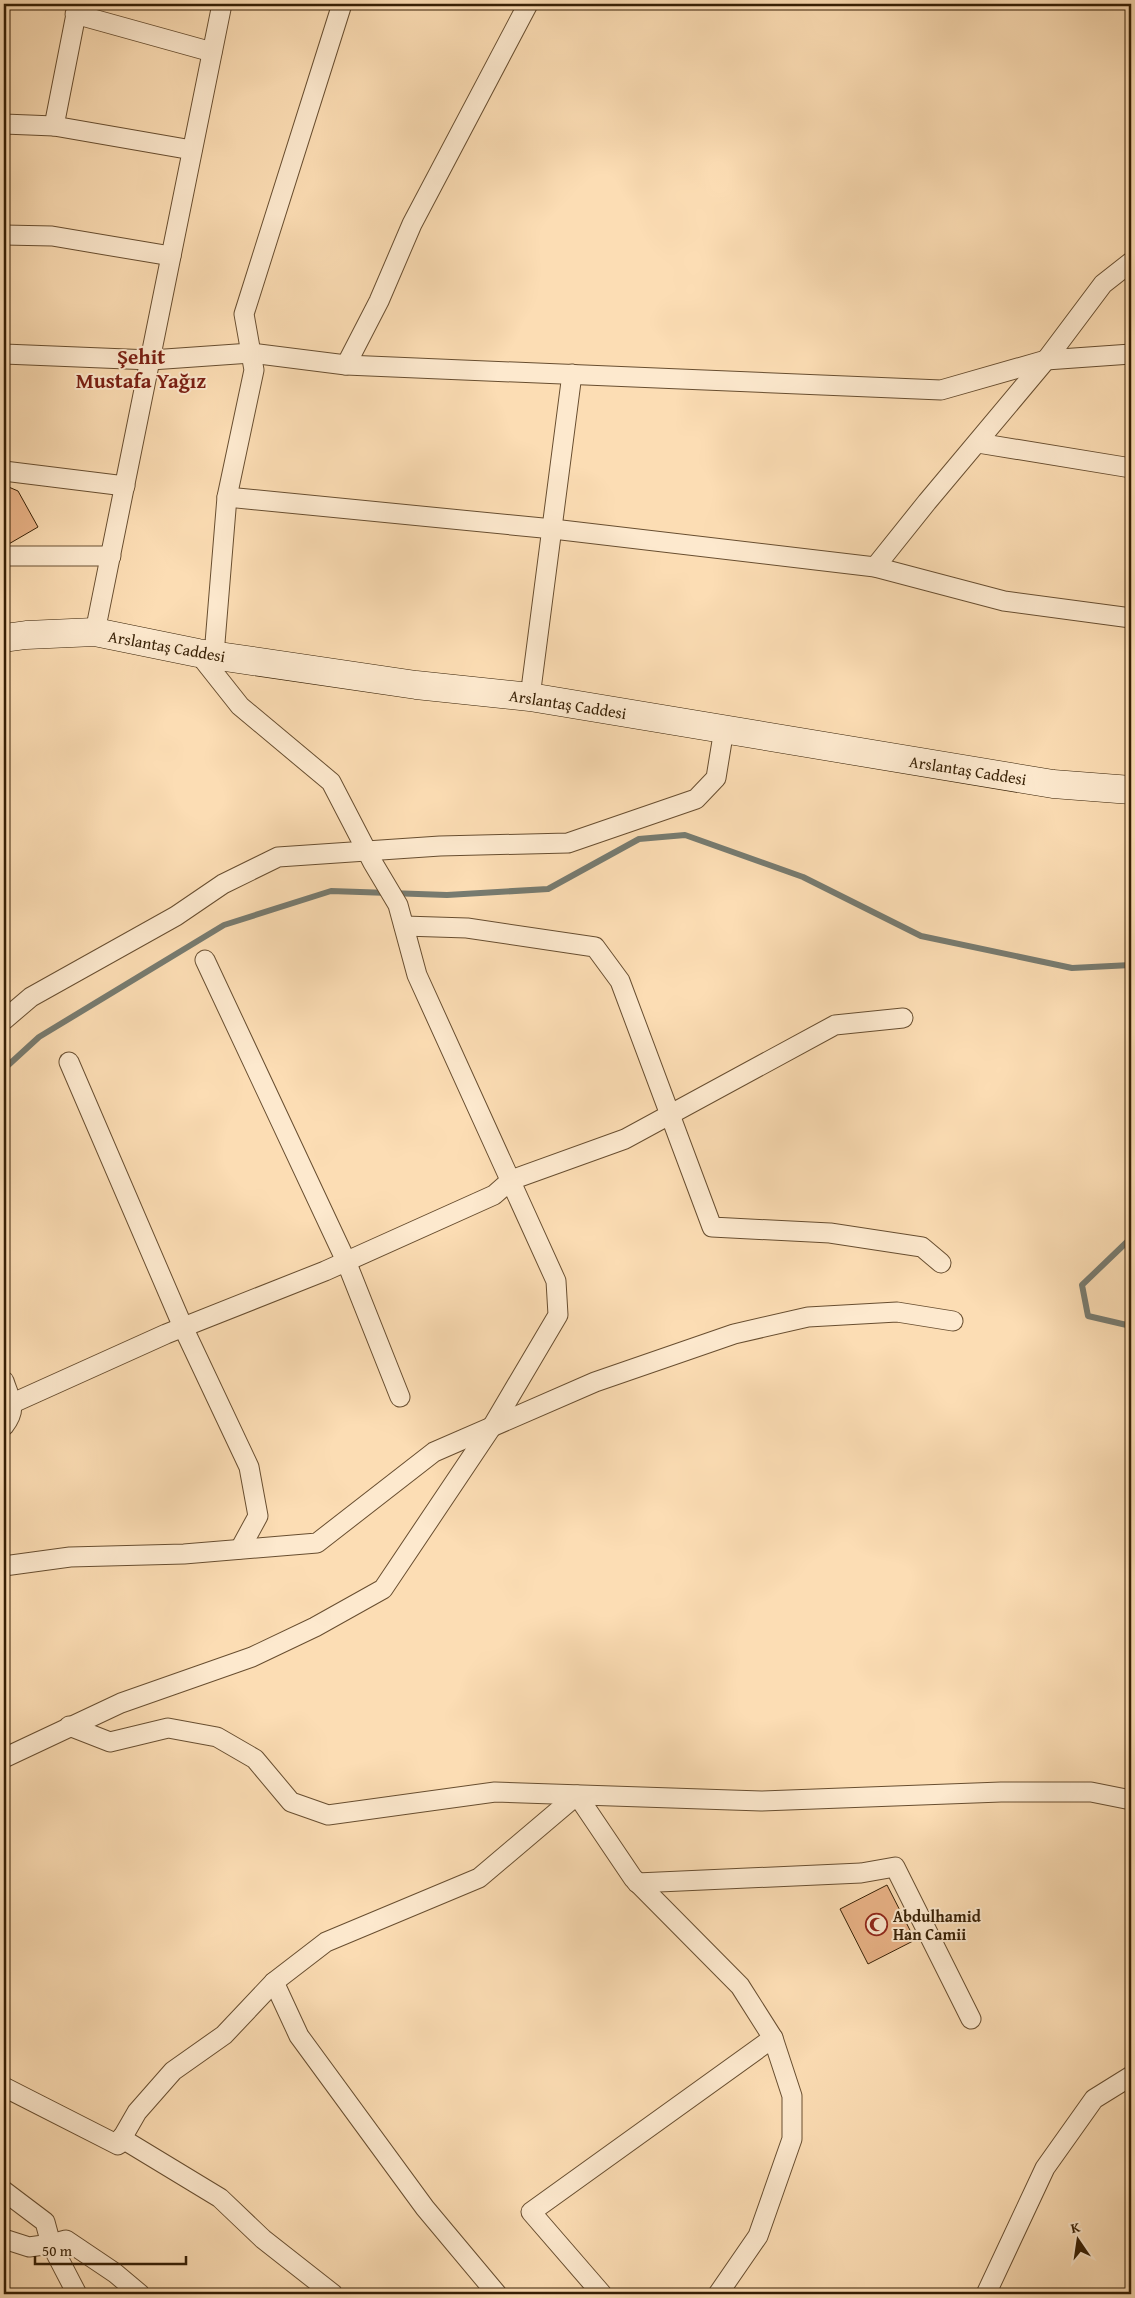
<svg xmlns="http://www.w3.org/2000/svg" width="1135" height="2298" font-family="'Gentium Book Plus',serif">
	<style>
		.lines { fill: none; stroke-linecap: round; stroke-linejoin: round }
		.stream { stroke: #777b70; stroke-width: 6 }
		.building { fill: #ebb488; stroke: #361f04 }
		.minor-casing { stroke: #684e30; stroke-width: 21 }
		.secondary-casing { stroke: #361f04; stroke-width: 29 }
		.minor { stroke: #fde9ce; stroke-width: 19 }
		.secondary { stroke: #fde9ce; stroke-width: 28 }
		.labels { text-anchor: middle; stroke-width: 4; stroke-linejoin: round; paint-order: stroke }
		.street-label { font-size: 16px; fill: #361f04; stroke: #fde9ce }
		.poi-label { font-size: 16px; font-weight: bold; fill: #361f04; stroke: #fde9ce; text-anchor: start }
		.district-label { font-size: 21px; font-weight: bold; fill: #7a1f14; stroke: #fde9ce }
	</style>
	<rect width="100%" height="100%" fill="#fcddb4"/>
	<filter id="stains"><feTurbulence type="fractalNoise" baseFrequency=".004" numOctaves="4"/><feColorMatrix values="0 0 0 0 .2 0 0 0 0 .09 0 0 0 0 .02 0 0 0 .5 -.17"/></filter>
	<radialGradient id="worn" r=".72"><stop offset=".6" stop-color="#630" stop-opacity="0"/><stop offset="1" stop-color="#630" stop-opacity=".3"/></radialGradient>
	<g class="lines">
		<g class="stream">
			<polyline points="4,1069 39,1037 224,925 331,891 447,895 548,889 639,839 685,835 803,877 921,936 1072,968 1131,965"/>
			<polyline points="1131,1238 1082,1285 1088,1316 1131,1326"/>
		</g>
	</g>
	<g class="building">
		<polygon points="4,485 18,491 38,527 7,545 4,545"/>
		<polygon points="887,1885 915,1940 868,1964 840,1909"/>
	</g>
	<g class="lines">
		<defs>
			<g id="minor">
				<polyline points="75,14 212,52"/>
				<polyline points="4,124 54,126 192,150"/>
				<polyline points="54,126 78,4"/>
				<polyline points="4,235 52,236 171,256"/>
				<polyline points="4,354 151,360 251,353 346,365 941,390 1046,360 1131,354"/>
				<polyline points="346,365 379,301 412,224 528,4"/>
				<polyline points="978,443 1131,468"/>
				<polyline points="4,471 125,486"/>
				<polyline points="227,497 553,529 875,567 1004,601 1131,618"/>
				<polyline points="4,556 111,556"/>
				<polyline points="875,567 927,502 1046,360 1103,284 1131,262"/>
				<polyline points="95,632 222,4"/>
				<polyline points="214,655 227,497 254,370 244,314 342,4"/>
				<polyline points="530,697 572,374"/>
				<polyline points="404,926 467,928 595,947 620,981 712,1227 830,1233 922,1247 941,1263"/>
				<polyline points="205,960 346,1261 400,1397"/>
				<polyline points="4,1020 31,997 176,916 223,884 278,857 440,846 568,843 696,799 716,778 724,729"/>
				<polyline points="69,1062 183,1327 249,1467 258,1516 240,1549"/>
				<path d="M4,1381C10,1400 18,1408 4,1426"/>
				<polyline points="13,1403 166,1334 325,1271 494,1195 511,1180 625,1139 835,1025 903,1018"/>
				<polyline points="4,1566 70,1557 184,1554 317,1543 434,1452 595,1382 734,1334 808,1317 897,1312 953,1321"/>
				<polyline points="69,1726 110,1742 168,1728 217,1737 255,1759 291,1802 328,1815 495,1792 761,1801 1001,1792 1091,1792 1131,1800"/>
				<polyline points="4,1758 121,1703 252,1657 315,1627 383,1589 493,1425 558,1315 556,1281 417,975 398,905 373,863 331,782 240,706 198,653"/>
				<polyline points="637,1883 861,1873 895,1867 971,2019"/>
				<polyline points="274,1982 299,2036 425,2208 497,2294"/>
				<polyline points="4,2087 118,2145 137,2112 173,2071 224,2035 274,1982 326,1942 479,1878 577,1795 633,1878 740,1986 773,2038 792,2096 792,2139 758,2236 718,2294"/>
				<polyline points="121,2138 220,2198 263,2239 333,2294"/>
				<polyline points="4,2191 45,2222 51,2244 29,2247 4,2239"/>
				<polyline points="77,2294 51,2244 66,2240 115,2273 140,2294"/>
				<polyline points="602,2294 531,2212 773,2038"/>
				<polyline points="986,2294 1045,2168 1094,2099 1131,2076"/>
			</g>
			<polyline id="secondary" points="4,638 26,635 95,632 198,653 416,685 530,697 1053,784 1131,790"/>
		</defs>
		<use href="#minor" class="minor-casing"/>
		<use href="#secondary" class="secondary-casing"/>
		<use href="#minor" class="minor"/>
		<use href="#secondary" class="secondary"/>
	</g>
	<defs>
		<symbol id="mosque-ring" viewBox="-11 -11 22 22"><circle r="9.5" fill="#fde9ce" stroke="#8f2418" stroke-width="1.5"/><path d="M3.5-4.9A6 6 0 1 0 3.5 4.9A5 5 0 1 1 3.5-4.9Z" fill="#8f2418"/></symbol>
	</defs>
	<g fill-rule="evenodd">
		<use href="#mosque-ring" x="864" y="1912" width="25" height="25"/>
	</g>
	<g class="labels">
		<g class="street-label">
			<text transform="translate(167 646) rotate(10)" y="6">Arslantaş Caddesi</text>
			<text transform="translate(568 704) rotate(9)" y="6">Arslantaş Caddesi</text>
			<text transform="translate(968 770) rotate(9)" y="6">Arslantaş Caddesi</text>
		</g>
		<g class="poi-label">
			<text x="893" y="1922">Abdulhamid<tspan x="893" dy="18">Han Camii</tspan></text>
		</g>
		<g class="district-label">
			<text x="141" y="364">Şehit<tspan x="141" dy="24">Mustafa Yağız</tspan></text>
		</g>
	</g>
	<rect width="1135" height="2298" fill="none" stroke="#fcddb4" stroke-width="20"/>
	<rect x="5" y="5" width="1125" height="2288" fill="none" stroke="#361f04" stroke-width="2.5"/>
	<rect x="10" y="10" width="1115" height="2278" fill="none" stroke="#361f04"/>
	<g transform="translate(1078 2240) rotate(347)" stroke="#fde9ce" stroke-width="4" paint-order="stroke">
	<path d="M0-4L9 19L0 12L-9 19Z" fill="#361f04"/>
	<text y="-8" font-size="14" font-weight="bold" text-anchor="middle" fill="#361f04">K</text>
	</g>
	<path d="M35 2256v8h151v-8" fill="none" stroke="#361f04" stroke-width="2.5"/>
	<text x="42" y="2256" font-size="15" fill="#361f04" stroke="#fde9ce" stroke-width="4" paint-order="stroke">50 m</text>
	<rect width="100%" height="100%" filter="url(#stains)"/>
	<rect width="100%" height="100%" fill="url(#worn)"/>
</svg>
